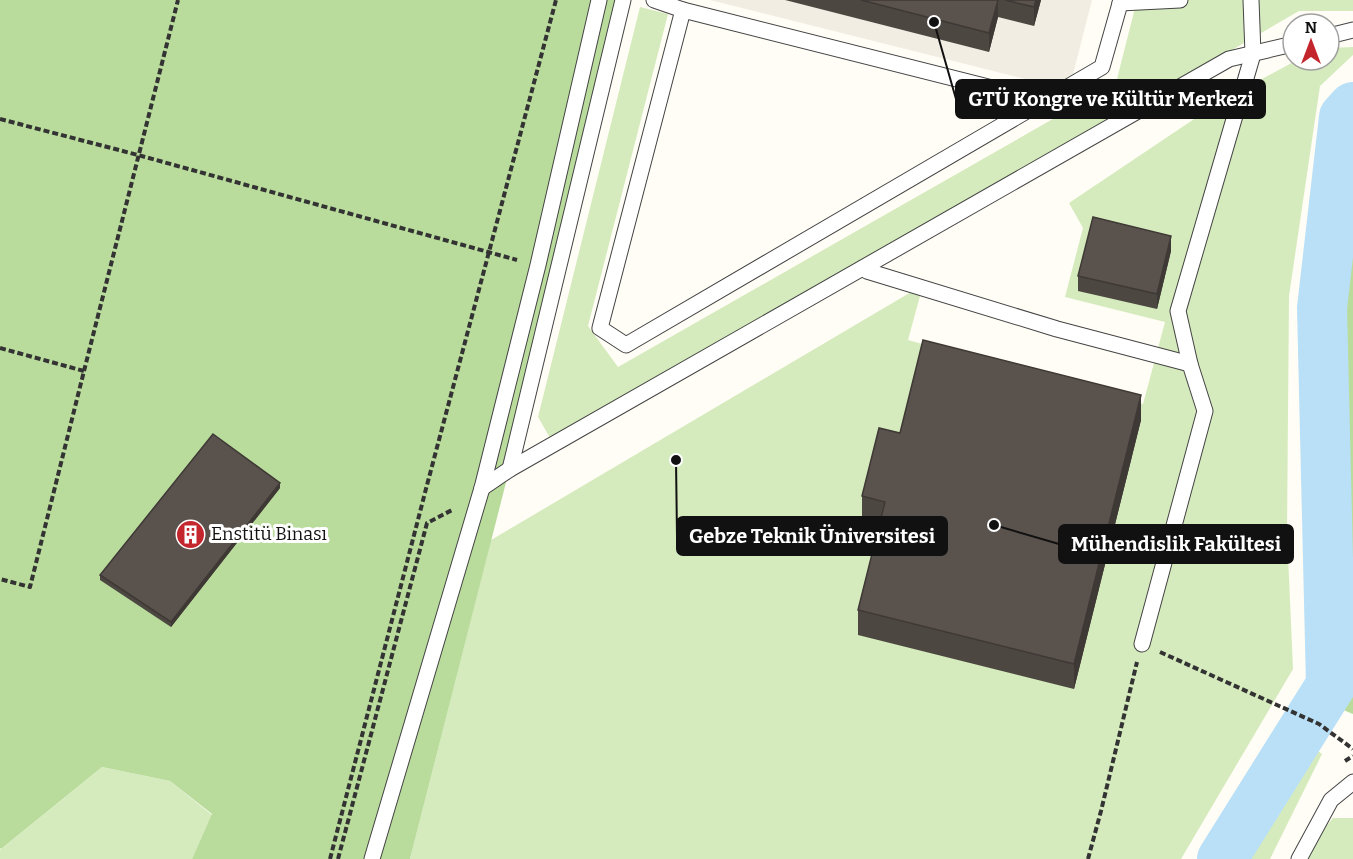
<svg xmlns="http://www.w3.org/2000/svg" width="1353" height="859" font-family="Bitter,serif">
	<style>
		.green { fill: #d5ebbd }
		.forest { fill: #b9dc9c }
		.plaza { fill: #f1ede2 }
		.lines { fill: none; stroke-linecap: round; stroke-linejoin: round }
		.river { stroke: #b9e0f7; stroke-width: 50 }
		.lane-casing { stroke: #444; stroke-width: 17 }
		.path { stroke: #333; stroke-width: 4; stroke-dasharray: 6 3; stroke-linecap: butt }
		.lane { stroke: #fff; stroke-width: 15 }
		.wall { fill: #4d4742 }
		.shaded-wall { fill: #3f3936 }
		.building { fill: #5a524d; stroke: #3f3936; stroke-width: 1.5 }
		.labels { text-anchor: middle; stroke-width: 6; stroke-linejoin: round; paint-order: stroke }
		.poi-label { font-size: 18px; fill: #111; stroke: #fff; text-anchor: start }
		.leader { fill: none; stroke: #111; stroke-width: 2 }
		.callout-dot { fill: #111; stroke: #fff; stroke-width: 2 }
		.callout { fill: #111; stroke: #111; stroke-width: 2 }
		.callout-label { font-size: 20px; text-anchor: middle; font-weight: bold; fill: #fff }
	</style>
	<rect width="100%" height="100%" fill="#fffdf5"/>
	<g class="green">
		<polygon points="1137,0 1353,0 1353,11 1299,11 553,443 538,417 640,7 668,14 588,326 618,367 1116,83"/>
		<polygon points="1353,47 1353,55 1320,86 1289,296 1287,532 1293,669 1181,859 410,859 491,540 923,285 908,340 1143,404 1165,322 1065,297 1083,228 1069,203 1218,103 1297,60 1329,60 1329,48"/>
		<polygon points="1297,736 1322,754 1270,859 1222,859"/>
		<polygon points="102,767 170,781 212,815 192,859 0,859 0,850"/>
		<polygon points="1333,818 1353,818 1353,859 1304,859 1313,842"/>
	</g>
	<g class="forest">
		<polygon points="0,0 629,0 410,859 192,859 212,814 170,781 102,767 1,849 0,848"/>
		<polygon points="1353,107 1353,714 1321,701 1331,685 1322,308 1344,117"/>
	</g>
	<polygon class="plaza" points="710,0 1092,0 1069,90"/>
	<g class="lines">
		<polyline class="river" points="1222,859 1331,685 1322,308 1344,117 1353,107"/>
		<defs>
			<g id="lane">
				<polyline points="654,0 683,10 1044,101"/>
				<polyline points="1120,3 1180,0"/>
				<polyline points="683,10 600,328 626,345 1102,67 1121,0"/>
				<polyline points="1329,36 1353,30"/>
				<polyline points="863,268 867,271 1057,329 1190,364 1205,411 1142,644"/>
				<polyline points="1190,364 1178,311 1253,54 1251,0"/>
				<polyline points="510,469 623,0"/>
				<polyline points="482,488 510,469 1229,59 1293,44"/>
				<polyline points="372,859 482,488 538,265 599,0"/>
				<polyline points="1299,859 1331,800 1353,782"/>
			</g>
		</defs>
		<use href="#lane" class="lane-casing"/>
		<g class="path">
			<polyline points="1298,24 1317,19"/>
			<polyline points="0,119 138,155 517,260"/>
			<polyline points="0,348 84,371 30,587 0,579"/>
			<polyline points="84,371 178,0"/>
			<polyline points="1160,652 1319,724 1353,749"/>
			<polyline points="1345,761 1353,756"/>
			<polyline points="330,859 427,485 556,0"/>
			<polyline points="338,859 427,523 454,509"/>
			<polyline points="1088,859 1101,811 1137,662"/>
		</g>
		<use href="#lane" class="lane"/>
	</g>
	<g class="wall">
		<polygon points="785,0 1041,0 1034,26 998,17 989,52"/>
		<polygon points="1171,251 1157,309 1078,291 1078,276"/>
		<polygon points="1141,420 1074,689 858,635 858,610 879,526 862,522 862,496 900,433"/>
		<polygon points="280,488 171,627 100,580 100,575"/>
	</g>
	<g class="shaded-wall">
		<polygon points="998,0 998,17 989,52 989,33"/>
		<polygon points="1036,0 1041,0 1034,26 1034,7"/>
		<polygon points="1171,236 1171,251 1157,309 1157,294"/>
		<polygon points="1141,395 1141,420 1074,689 1074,664"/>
		<polygon points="280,483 280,488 171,627 171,622"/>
	</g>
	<g class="building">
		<polygon points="861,0 998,0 989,33"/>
		<polygon points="1005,0 1036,0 1034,7"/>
		<polygon points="1093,217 1171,236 1157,294 1078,276"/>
		<polygon points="923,340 1141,395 1074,664 858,610 885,502 862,496 879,428 900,433"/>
		<polygon points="213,434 280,483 171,622 100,575"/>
	</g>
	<defs>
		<symbol id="building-disc" viewBox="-11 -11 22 22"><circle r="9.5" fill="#c4262e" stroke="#fff"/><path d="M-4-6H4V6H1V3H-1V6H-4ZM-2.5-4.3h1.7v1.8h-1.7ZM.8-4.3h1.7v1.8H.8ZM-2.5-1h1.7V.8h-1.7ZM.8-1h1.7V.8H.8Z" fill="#fff"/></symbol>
	</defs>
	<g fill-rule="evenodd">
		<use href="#building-disc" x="174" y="518" width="33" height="33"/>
	</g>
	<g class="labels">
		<g class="poi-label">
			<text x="211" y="540">Enstitü Binası</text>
		</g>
	</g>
	<path class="leader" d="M934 22L956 99M676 460L677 536M994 525L1059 544"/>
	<g class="callout-dot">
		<circle cx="934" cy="22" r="6"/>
		<circle cx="676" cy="460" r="6"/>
		<circle cx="994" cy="525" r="6"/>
	</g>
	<g class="callout">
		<rect x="956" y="80" width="309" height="38" rx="6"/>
		<rect x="677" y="517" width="270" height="38" rx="6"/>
		<rect x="1059" y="525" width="234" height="38" rx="6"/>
	</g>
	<g class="callout-label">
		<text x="1111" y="106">GTÜ Kongre ve Kültür Merkezi</text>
		<text x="812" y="543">Gebze Teknik Üniversitesi</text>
		<text x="1176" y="551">Mühendislik Fakültesi</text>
	</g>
	<g transform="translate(1311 42)"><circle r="28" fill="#ffffff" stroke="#a0a0a0" stroke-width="1.5"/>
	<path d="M0-4.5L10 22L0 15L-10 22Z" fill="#c4262e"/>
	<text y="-9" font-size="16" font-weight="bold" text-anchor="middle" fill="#111111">N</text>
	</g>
</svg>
